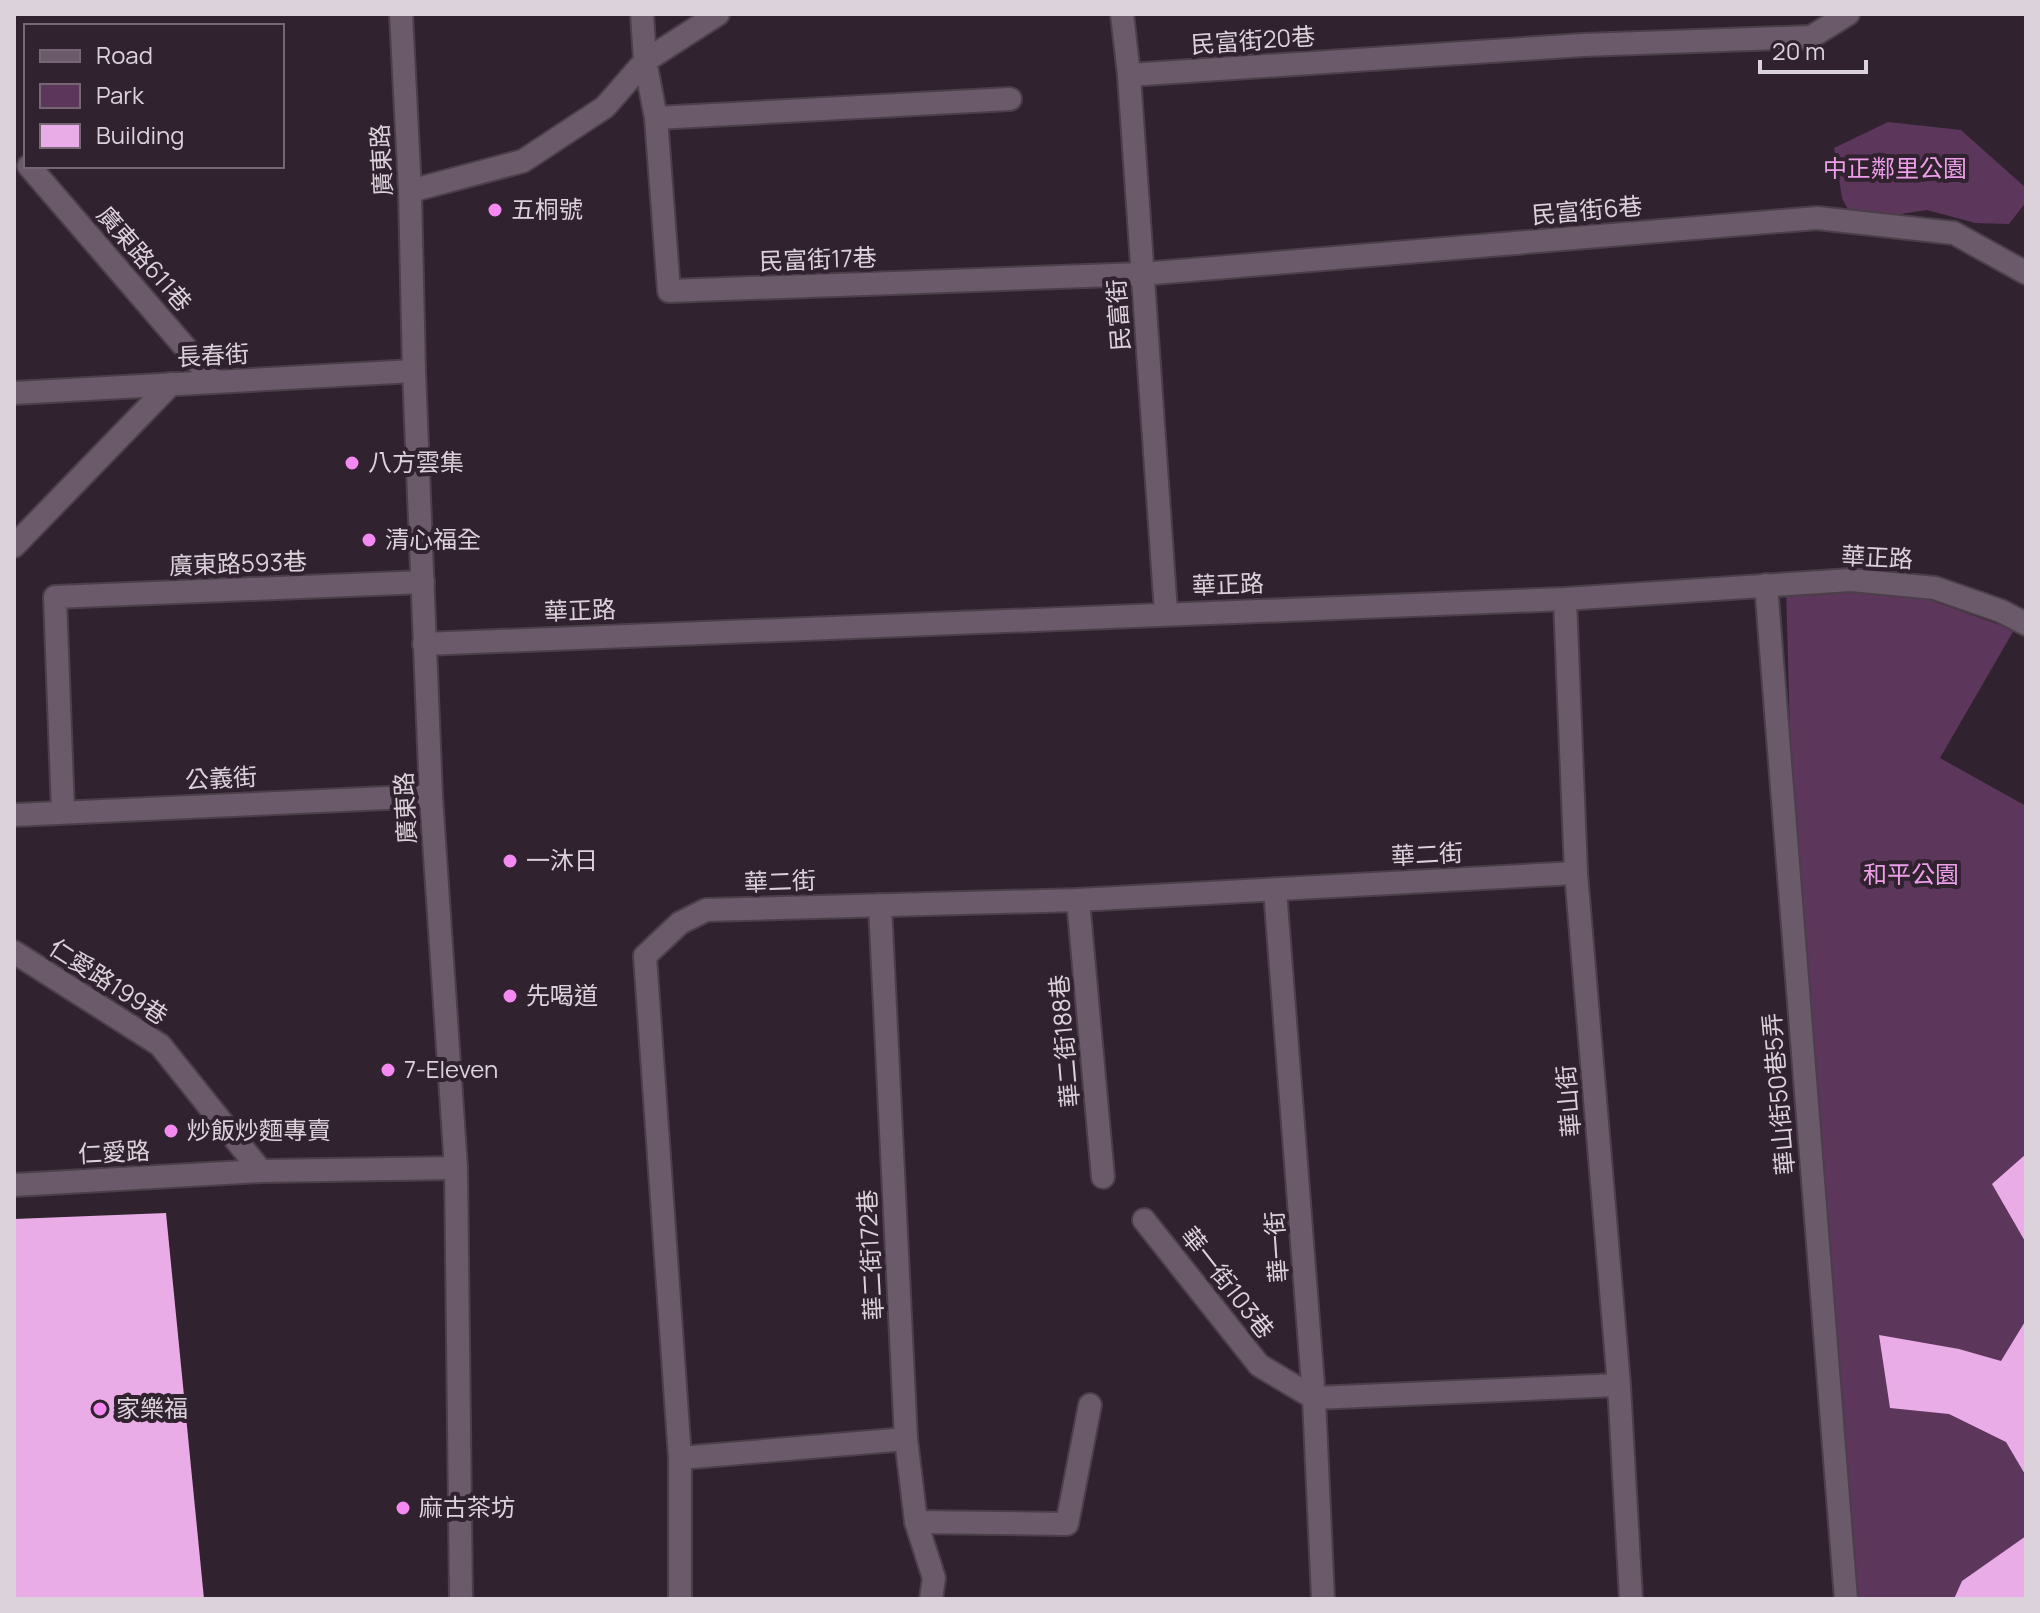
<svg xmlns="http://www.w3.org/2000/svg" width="2040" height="1613" font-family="Manrope,'Noto Sans TC',sans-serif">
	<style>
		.green { fill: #5c365b }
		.building { fill: #e9ace6 }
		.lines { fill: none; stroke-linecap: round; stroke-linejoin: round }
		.service-casing { stroke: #4b3f4a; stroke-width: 26 }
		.minor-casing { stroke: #4b3f4a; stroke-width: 26 }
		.tertiary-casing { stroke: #4b3f4a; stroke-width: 26 }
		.service { stroke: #6b5a69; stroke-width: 22 }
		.minor { stroke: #6b5a69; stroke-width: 22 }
		.tertiary { stroke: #6b5a69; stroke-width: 22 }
		.poi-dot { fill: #f489f1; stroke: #30222f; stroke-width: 3 }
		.labels { text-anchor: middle; stroke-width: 8; stroke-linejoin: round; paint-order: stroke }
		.street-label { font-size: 24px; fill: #dcd2db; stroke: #30222f }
		.park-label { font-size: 24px; fill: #ed9ee9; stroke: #30222f }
		.poi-label { font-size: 24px; fill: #dcd2db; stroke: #30222f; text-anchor: start }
	</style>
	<rect width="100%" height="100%" fill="#30222f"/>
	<g class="green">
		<polygon points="1888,122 1961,130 2026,188 2026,202 2009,224 1975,223 1927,210 1854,221 1842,198 1834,148"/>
		<polygon points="1888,585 2014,630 1940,758 2026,806 2026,1599 1853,1599 1792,810 1786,587"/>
	</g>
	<g class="building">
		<polygon points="2026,1154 2026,1243 1992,1184"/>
		<polygon points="166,1213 204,1599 14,1599 14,1219"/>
		<polygon points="2026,1320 2026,1476 2006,1442 1949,1414 1890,1408 1879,1335 1959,1349 2001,1361"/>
		<polygon points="2026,1536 2026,1599 1954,1599 1962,1581"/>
	</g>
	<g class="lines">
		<defs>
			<g id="service">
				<polyline points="1078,900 1103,1177"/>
				<polyline points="1144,1220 1259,1365 1314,1398"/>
				<polyline points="916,1522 1067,1524 1090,1405"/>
			</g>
			<g id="minor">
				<polyline points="642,14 645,61 656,118 669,291 1142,274 1817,218 1954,233 2026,273"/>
				<polyline points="1122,14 1129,75 1166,613"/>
				<polyline points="1129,75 1583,45 1811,37 1848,14"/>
				<polyline points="656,118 1010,99"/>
				<polyline points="29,166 215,382"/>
				<polyline points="410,191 523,161 605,107 645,61 718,14"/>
				<polyline points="14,393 414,371"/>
				<polyline points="14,546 171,384"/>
				<polyline points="1766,585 1846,1599"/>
				<polyline points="1565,599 1576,873 1619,1385 1631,1599"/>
				<polyline points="424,644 1565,599 1851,580 1935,588 2001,611 2026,624"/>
				<polyline points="63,812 55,597 423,582"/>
				<polyline points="14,815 431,796"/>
				<polyline points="1275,890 1314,1398 1323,1599"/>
				<polyline points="880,905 906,1439 916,1522 934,1578 931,1599"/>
				<polyline points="14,952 160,1045 261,1171"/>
				<polyline points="14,1185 261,1171 456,1168"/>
				<polyline points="1314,1398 1619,1385"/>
				<polyline points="680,1458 906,1439"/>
				<polyline points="680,1599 680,1458 645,956 680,923 706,910 1078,900 1576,873"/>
			</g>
			<polyline id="tertiary" points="401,14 410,191 414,371 431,796 456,1168 461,1599"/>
		</defs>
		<use href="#service" class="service-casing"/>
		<use href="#minor" class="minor-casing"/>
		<use href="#tertiary" class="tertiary-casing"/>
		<use href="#service" class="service"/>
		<use href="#minor" class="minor"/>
		<use href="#tertiary" class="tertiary"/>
	</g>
	<g class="poi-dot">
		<circle cx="495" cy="210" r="8"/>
		<circle cx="352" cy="463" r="8"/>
		<circle cx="369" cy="540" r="8"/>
		<circle cx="510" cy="861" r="8"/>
		<circle cx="510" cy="996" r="8"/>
		<circle cx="388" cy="1070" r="8"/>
		<circle cx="171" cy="1131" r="8"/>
		<circle cx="100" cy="1409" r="8"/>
		<circle cx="403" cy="1508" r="8"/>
	</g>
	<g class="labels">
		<g class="street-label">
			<text transform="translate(1253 41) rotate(-4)" y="8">民富街20巷</text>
			<text transform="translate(382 160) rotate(-93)" y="8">廣東路</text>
			<text transform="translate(1587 211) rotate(-5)" y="8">民富街6巷</text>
			<text transform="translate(144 259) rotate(49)" y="8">廣東路611巷</text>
			<text transform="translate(818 260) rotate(-2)" y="8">民富街17巷</text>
			<text transform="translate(1119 315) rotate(-94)" y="8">民富街</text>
			<text transform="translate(213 356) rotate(-3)" y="8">長春街</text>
			<text transform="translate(1877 558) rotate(3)" y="8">華正路</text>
			<text transform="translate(238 564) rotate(-2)" y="8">廣東路593巷</text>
			<text transform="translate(1228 585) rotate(-2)" y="8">華正路</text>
			<text transform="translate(580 611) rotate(-2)" y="8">華正路</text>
			<text transform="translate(221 779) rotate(-3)" y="8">公義街</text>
			<text transform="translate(406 808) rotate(-93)" y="8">廣東路</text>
			<text transform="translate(1427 855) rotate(-3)" y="8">華二街</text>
			<text transform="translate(780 882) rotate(-2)" y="8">華二街</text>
			<text transform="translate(108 982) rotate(33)" y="8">仁愛路199巷</text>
			<text transform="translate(1065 1041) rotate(-95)" y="8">華二街188巷</text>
			<text transform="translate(1779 1094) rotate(-95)" y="8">華山街50巷5弄</text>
			<text transform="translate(1569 1101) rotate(-95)" y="8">華山街</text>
			<text transform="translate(114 1153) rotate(-3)" y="8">仁愛路</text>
			<text transform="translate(1277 1247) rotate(-94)" y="8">華一街</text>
			<text transform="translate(871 1255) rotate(-93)" y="8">華二街172巷</text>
			<text transform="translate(1227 1283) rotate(52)" y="8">華一街103巷</text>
		</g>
		<g class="park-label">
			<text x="1895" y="177">中正鄰里公園</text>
			<text x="1911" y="883">和平公園</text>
		</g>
		<g class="poi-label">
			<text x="511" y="218">五桐號</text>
			<text x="368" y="471">八方雲集</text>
			<text x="385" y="548">清心福全</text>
			<text x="526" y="869">一沐日</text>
			<text x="526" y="1004">先喝道</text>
			<text x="404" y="1078">7-Eleven</text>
			<text x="187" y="1139">炒飯炒麵專賣</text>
			<text x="116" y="1417">家樂福</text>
			<text x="419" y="1516">麻古茶坊</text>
		</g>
	</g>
	<rect width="2040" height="1613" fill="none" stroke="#dcd2db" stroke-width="32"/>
	<rect x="24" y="24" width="260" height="144" fill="#30222f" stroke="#756874" stroke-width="2"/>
	<rect x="40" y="50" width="40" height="12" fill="#6b5a69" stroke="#756874" stroke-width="2"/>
	<text x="96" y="64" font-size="24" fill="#dcd2db">Road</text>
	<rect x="40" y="84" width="40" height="24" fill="#5c365b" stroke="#756874" stroke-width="2"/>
	<text x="96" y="104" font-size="24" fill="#dcd2db">Park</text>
	<rect x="40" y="124" width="40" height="24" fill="#e9ace6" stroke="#756874" stroke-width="2"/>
	<text x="96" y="144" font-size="24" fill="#dcd2db">Building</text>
	<path d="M1760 60v12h106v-12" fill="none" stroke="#dcd2db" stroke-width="4"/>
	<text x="1772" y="60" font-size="24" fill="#dcd2db" stroke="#30222f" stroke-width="6" paint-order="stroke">20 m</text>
</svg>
